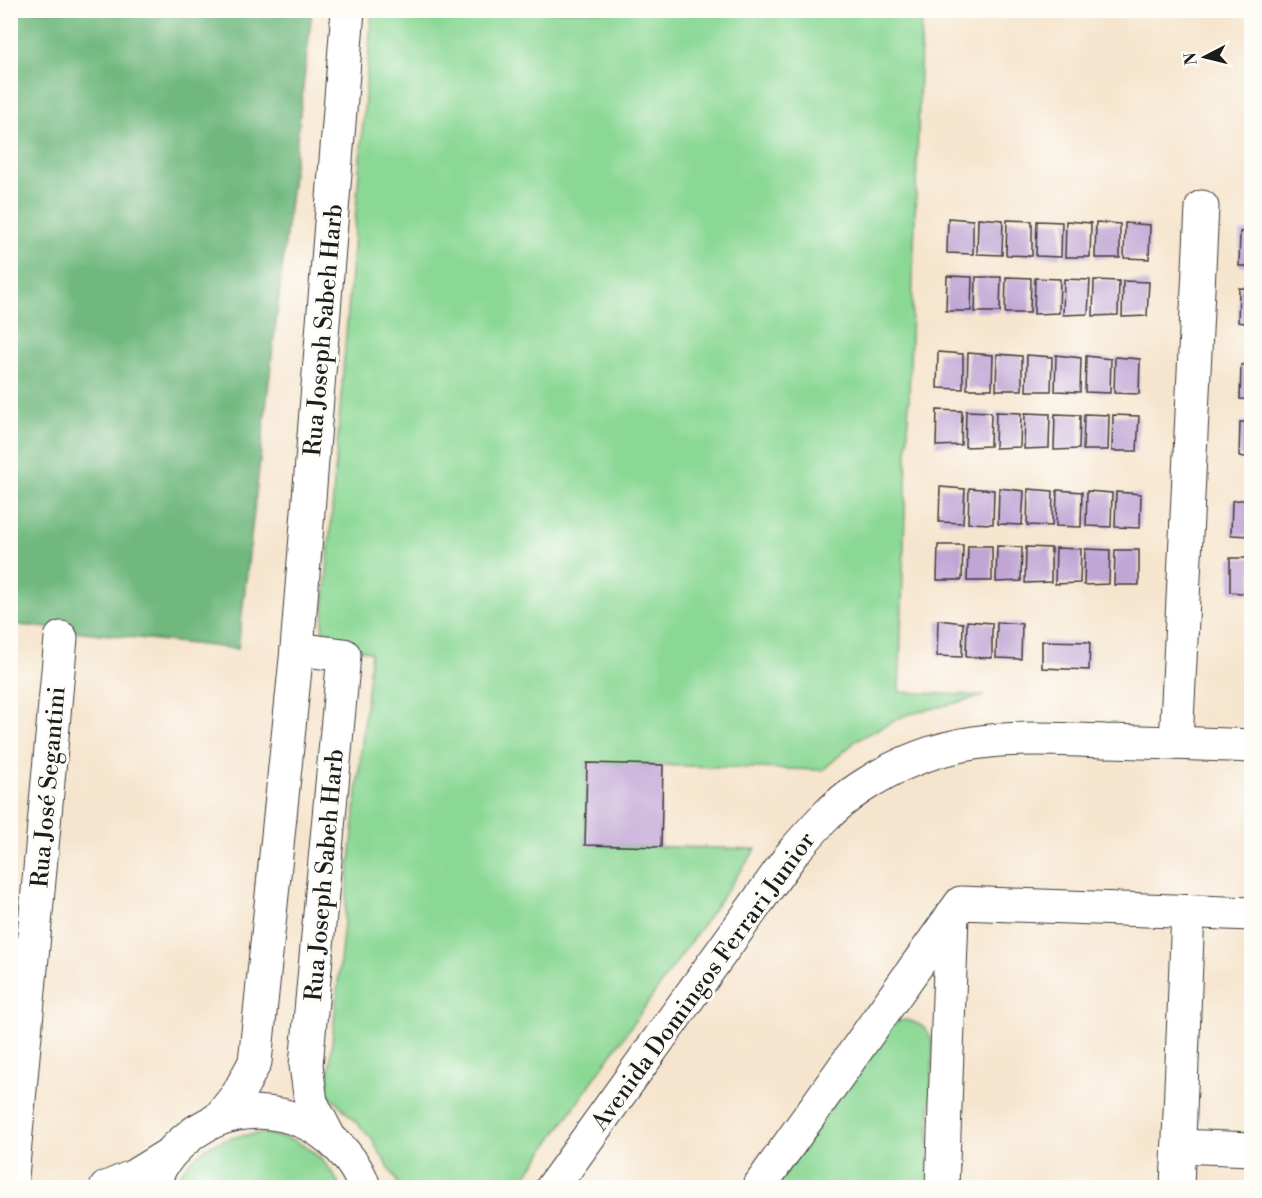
<svg xmlns="http://www.w3.org/2000/svg" width="1262" height="1198" font-family="'Libre Bodoni',serif">
	<style>
		.green { fill: #8bd895; stroke: #547a58; stroke-width: 1.5 }
		.forest { fill: #70b87e; stroke: #466a4d; stroke-width: 1.5 }
		.building { fill: #c0a5d5 }
		.lines { fill: none; stroke-linecap: round; stroke-linejoin: round }
		.minor-casing { stroke: #3d3a37; stroke-width: 35 }
		.minor { stroke: #fff; stroke-width: 33 }
		.labels { text-anchor: middle; stroke-width: 6; stroke-linejoin: round; paint-order: stroke }
		.street-label { font-size: 24px; fill: #1c1c1c; stroke: #fdfcf7 }
	</style>
	<rect width="100%" height="100%" fill="#fdfcf7"/>
	<filter id="ink" filterUnits="userSpaceOnUse"><feTurbulence type="fractalNoise" baseFrequency=".0167" numOctaves="2"/><feDisplacementMap in="SourceGraphic" scale="12" xChannelSelector="R" yChannelSelector="G"/><feConvolveMatrix kernelMatrix="1 2 1 2 8 2 1 2 1" color-interpolation-filters="sRGB"/></filter>
	<filter id="wash" filterUnits="userSpaceOnUse"><feTurbulence type="fractalNoise" baseFrequency=".008" numOctaves="4" result="noise"/><feDisplacementMap in="SourceGraphic" scale="24" xChannelSelector="R" yChannelSelector="G"/><feGaussianBlur stdDeviation="1.35" result="paint"/><feColorMatrix in="noise" values="0 0 0 0 0 0 0 0 0 0 0 0 0 0 0 0 0 1.4 0 .05"/><feComposite in="paint" operator="in"/></filter>
	<g filter="url(#wash)">
		<rect width="100%" height="100%" fill="#f6e5ce"/>
		<g class="green">
			<polygon points="372,11 922,11 899,692 984,696 906,715 858,739 823,770 587,763 585,845 756,849 518,1187 400,1187 371,1138 327,1092 371,653 322,634"/>
			<path d="M907,1020C922,1024 929,1029 933,1045L927,1187L775,1188L887,1028L899,1021Z"/>
			<path d="M264,1133C273,1136 283,1137 292,1140C311,1147 333,1168 340,1187H172C195,1146 218,1137 264,1133Z"/>
		</g>
		<polygon class="forest" points="11,11 312,11 238,649 11,624"/>
		<g id="blocks">
			<g class="building">
				<polygon points="948,218 973,220 973,254 947,253"/>
				<polygon points="978,218 1003,220 1002,255 977,254"/>
				<polygon points="1007,220 1032,221 1032,256 1006,255"/>
				<polygon points="1037,221 1062,222 1061,257 1036,256"/>
				<polygon points="1066,221 1091,223 1090,257 1065,257"/>
				<polygon points="1096,222 1120,224 1120,258 1095,258"/>
				<polygon points="1125,223 1150,225 1149,259 1124,258"/>
				<polygon points="1248,231 1252,231 1252,266 1239,266 1240,232"/>
				<polygon points="947,276 972,277 971,311 946,311"/>
				<polygon points="976,277 1001,277 1000,312 975,312"/>
				<polygon points="1006,277 1031,278 1030,313 1005,313"/>
				<polygon points="1035,278 1060,279 1059,313 1034,314"/>
				<polygon points="1064,279 1090,280 1088,314 1063,315"/>
				<polygon points="1094,280 1119,281 1118,315 1093,316"/>
				<polygon points="1123,281 1149,282 1147,316 1122,317"/>
				<polygon points="1239,288 1252,289 1252,324 1238,322"/>
				<polygon points="938,352 963,354 963,389 937,388"/>
				<polygon points="968,353 993,355 992,389 967,389"/>
				<polygon points="997,354 1022,356 1022,390 996,390"/>
				<polygon points="1027,355 1052,357 1051,391 1026,391"/>
				<polygon points="1056,355 1081,358 1080,392 1055,391"/>
				<polygon points="1086,356 1111,359 1110,393 1085,392"/>
				<polygon points="1115,357 1140,359 1139,394 1114,393"/>
				<polygon points="1249,364 1252,364 1252,400 1240,399 1241,365"/>
				<polygon points="937,410 962,411 961,445 936,446"/>
				<polygon points="966,411 991,412 990,446 965,447"/>
				<polygon points="996,412 1021,413 1020,447 995,448"/>
				<polygon points="1025,413 1050,414 1049,448 1024,449"/>
				<polygon points="1055,414 1080,415 1079,449 1054,450"/>
				<polygon points="1084,414 1109,415 1108,450 1083,450"/>
				<polygon points="1113,415 1139,416 1137,451 1112,451"/>
				<polygon points="1240,422 1252,422 1252,458 1239,456"/>
				<polygon points="940,487 965,489 963,523 939,522"/>
				<polygon points="969,488 994,490 993,524 968,523"/>
				<polygon points="999,488 1024,491 1022,525 998,524"/>
				<polygon points="1028,489 1053,491 1052,526 1027,525"/>
				<polygon points="1057,490 1082,492 1081,527 1056,526"/>
				<polygon points="1087,491 1112,493 1111,527 1086,526"/>
				<polygon points="1116,492 1141,494 1140,528 1115,527"/>
				<polygon points="1240,500 1252,500 1252,536 1231,535 1232,501"/>
				<polygon points="938,545 963,545 962,580 937,580"/>
				<polygon points="968,546 992,546 992,581 967,581"/>
				<polygon points="997,546 1022,547 1021,581 996,582"/>
				<polygon points="1026,547 1051,548 1051,582 1025,583"/>
				<polygon points="1056,548 1081,549 1080,583 1055,584"/>
				<polygon points="1085,549 1110,550 1109,584 1084,585"/>
				<polygon points="1115,550 1139,550 1139,585 1114,585"/>
				<polygon points="1230,558 1252,558 1252,594 1230,592"/>
				<polygon points="938,620 963,623 962,657 937,656"/>
				<polygon points="967,621 992,623 992,658 966,657"/>
				<polygon points="997,622 1022,624 1021,659 996,658"/>
				<polygon points="1042,641 1090,642 1089,670 1042,668"/>
				<polygon points="587,763 663,765 661,847 585,845"/>
			</g>
		</g>
	</g>
	<g filter="url(#ink)">
		<use href="#blocks" fill-opacity="0" stroke="#3d3a37" stroke-width="1.5"/>
		<g class="lines">
			<defs>
				<g id="minor">
					<polyline points="297,649 344,655 306,1065 311,1102 329,1137"/>
					<polyline points="1176,743 1202,207"/>
					<polyline points="219,1118 238,1094 255,1062 297,649 348,10"/>
					<polyline points="1179,1146 1252,1149"/>
					<polyline points="11,1188 61,638"/>
					<polyline points="106,1188 134,1176 168,1155"/>
					<path d="M152,1188C156,1172 167,1156 179,1145C226,1100 295,1102 340,1148C350,1159 361,1173 364,1188"/>
					<path d="M552,1188L794,851C814,828 834,805 860,788C942,733 1011,737 1105,741C1154,742 1203,744 1252,746"/>
					<polyline points="758,1188 961,903 1252,914"/>
					<polyline points="942,1188 952,915"/>
					<polyline points="1177,1188 1188,912"/>
				</g>
			</defs>
			<use href="#minor" class="minor-casing"/>
			<use href="#minor" class="minor"/>
		</g>
	</g>
	<g class="labels">
		<g class="street-label">
			<text transform="translate(323 330) rotate(-85)" y="8">Rua Joseph Sabeh Harb</text>
			<text transform="translate(48 787) rotate(-85)" y="8">Rua José Segantini</text>
			<text transform="translate(324 875) rotate(-85)" y="8">Rua Joseph Sabeh Harb</text>
			<text transform="translate(703 981) rotate(-54)" y="8">Avenida Domingos Ferrari Junior</text>
		</g>
	</g>
	<rect width="1262" height="1198" fill="none" stroke="#fdfcf7" stroke-width="36"/>
	<g transform="translate(1205 57) rotate(263)" stroke="#fdfcf7" stroke-width="4.5" paint-order="stroke">
	<path d="M0-4.5L10 22L0 15L-10 22Z" fill="#1c1c1c"/>
	<text y="-9" font-size="16" font-weight="bold" text-anchor="middle" fill="#1c1c1c">N</text>
	</g>
</svg>
